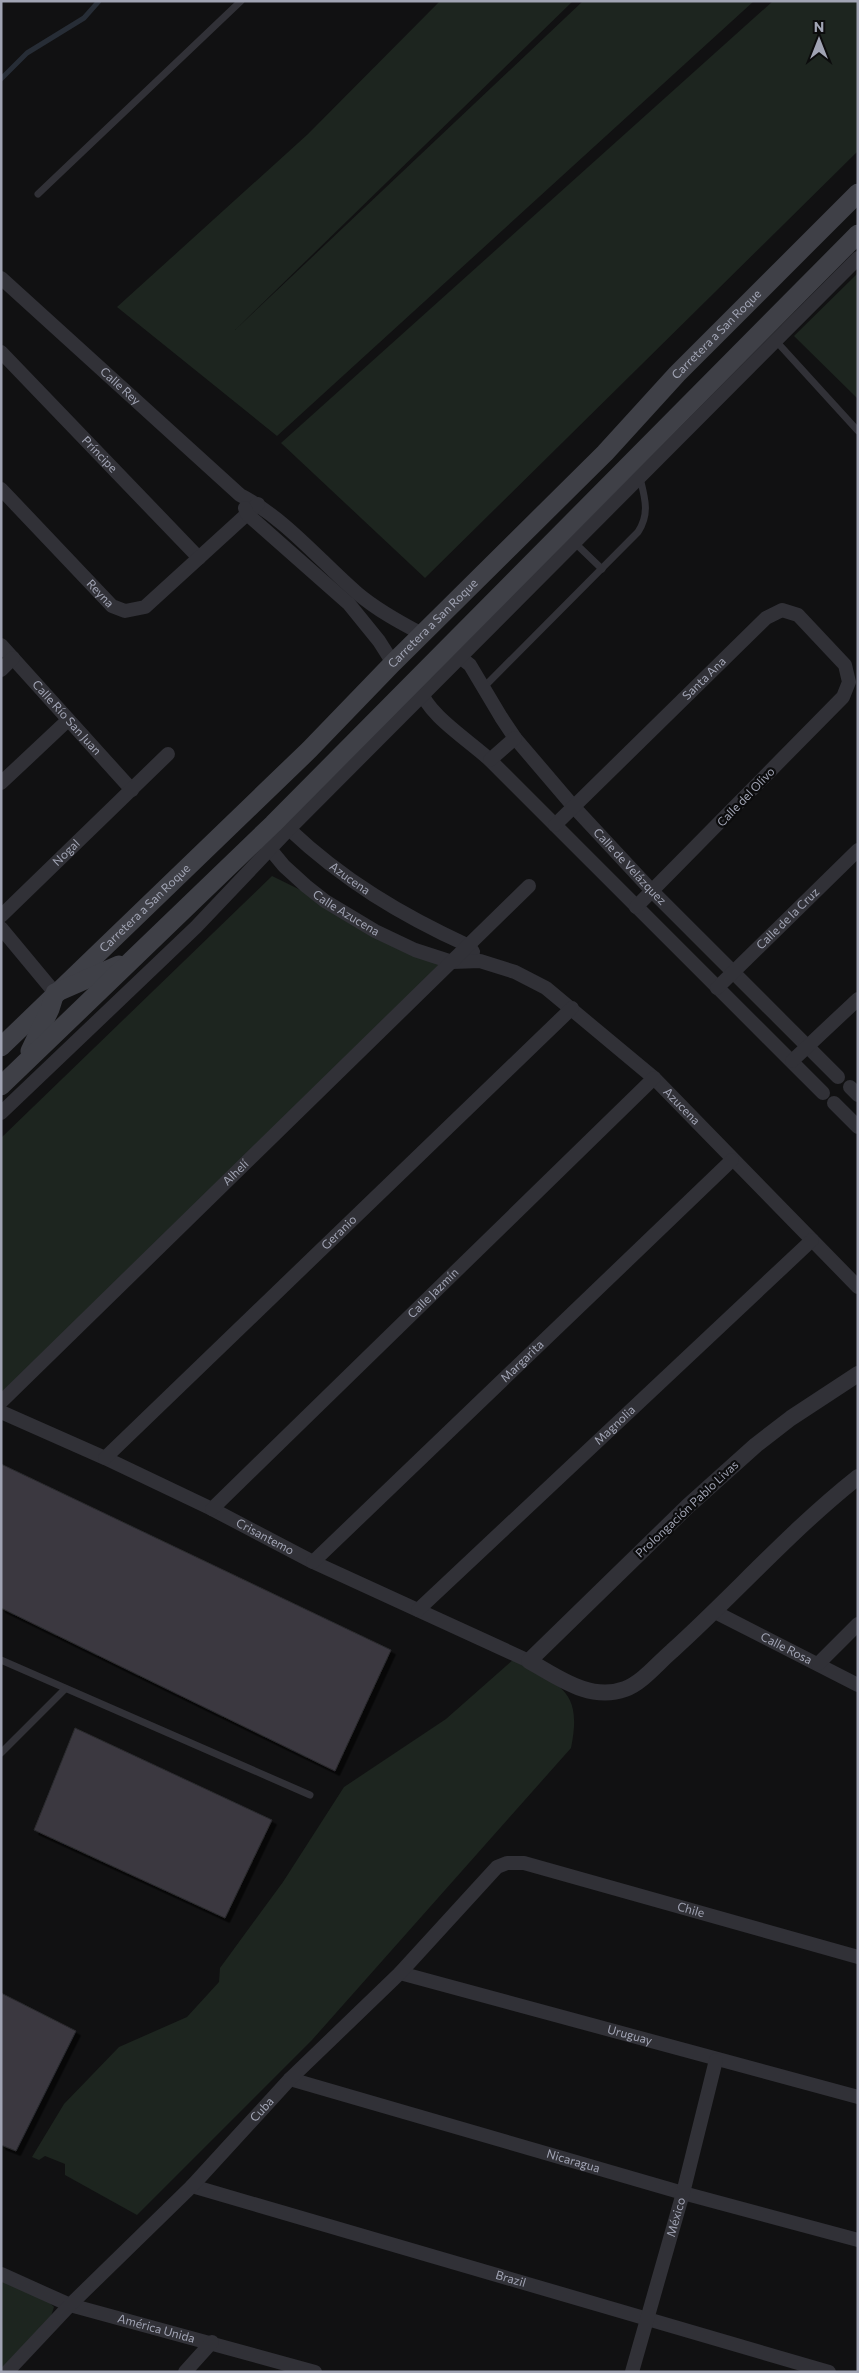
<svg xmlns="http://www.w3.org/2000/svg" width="859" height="2373" font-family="Commissioner,sans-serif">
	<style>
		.green { fill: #1d251f }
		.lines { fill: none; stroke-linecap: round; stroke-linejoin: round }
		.stream { stroke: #272d36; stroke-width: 5 }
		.building { fill: #3a393f; stroke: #2b2a2e; filter: url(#shadow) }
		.service { stroke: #313137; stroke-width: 7 }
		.minor { stroke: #313137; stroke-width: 14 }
		.tertiary { stroke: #313137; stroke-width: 16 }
		.secondary { stroke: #3f4047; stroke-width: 19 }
		.labels { text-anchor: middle; stroke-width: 4.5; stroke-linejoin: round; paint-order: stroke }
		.street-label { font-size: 12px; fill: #a1a4b4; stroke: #0c0c0d }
	</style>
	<defs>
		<filter id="shadow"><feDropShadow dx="4.5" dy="4.5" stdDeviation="0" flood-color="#0009"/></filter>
	</defs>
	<rect width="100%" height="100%" fill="#111112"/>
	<g class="green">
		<polygon points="440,1 573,1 235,330 583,1 754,1 277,436 117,307 308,134"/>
		<polygon points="773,1 858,1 858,151 425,578 281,443"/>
		<polygon points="858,273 858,399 794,336"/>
		<polygon points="272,876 447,962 1,1402 1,1138"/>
		<path d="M515,1658C560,1687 583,1689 571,1748L312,2040L137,2215L65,2175V2164L45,2156L39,2160L32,2157L64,2104L119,2047L187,2017L219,1982L220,1968L283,1882L344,1787L446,1719Z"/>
		<polygon points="1,2268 27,2281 54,2307 48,2325 1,2371"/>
	</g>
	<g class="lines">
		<polyline class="stream" points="1,79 27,53 84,18 99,1"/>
	</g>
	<g class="building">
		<polygon points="1,1464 391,1650 335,1771 1,1608"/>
		<polygon points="75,1728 272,1820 225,1918 34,1830"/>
		<polygon points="1,1993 76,2031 16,2151 1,2145"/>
	</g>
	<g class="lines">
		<g class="service">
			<polyline points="38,194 241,1"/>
			<polyline points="776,341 858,431"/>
			<polyline points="575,543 602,569"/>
			<path d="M484,687L638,532C650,514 645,498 640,478"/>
			<polyline points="1,1660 310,1795"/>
			<polyline points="1,1753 65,1689"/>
		</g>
		<g class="minor">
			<path id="s1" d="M1,278L240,495C285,518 319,560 357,593C377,610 399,622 422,634"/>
			<path id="s2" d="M1,352L199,558"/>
			<path id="s3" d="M1,489L112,606L125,611L145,607L258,504"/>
			<polyline points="245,508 247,514 349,604 379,641 393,663"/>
			<path id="s4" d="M1,645L132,790"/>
			<path id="s5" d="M451,656L460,657L470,665L501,717L515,738L573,806L653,892L838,1077"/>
			<polyline points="1,670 13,658"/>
			<path d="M420,688C426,714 470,741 490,760L823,1093"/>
			<polyline points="490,760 515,738"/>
			<polyline points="1,783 68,720"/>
			<path id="s6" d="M555,825L766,618L782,610L798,615L845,665L849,682L843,697L636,907"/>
			<path id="s7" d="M282,826L289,829C343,880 401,915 469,946L473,952"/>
			<path id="s8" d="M265,843L284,866L306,886L325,901L375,931L415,950L452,962L480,961L515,972L546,988L654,1078L858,1287"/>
			<path id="s9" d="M1,916L168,754"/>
			<polyline points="1,928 55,993"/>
			<path id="s10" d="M717,988L858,850"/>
			<polyline points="792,1061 858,999"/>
			<polyline points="850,1087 858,1095"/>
			<polyline points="834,1103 858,1127"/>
			<polyline points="1,1113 196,927 289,829 858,258"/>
			<path id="s11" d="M1,1402L529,886"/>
			<path id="s12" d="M1,1412L105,1458L212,1509L313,1562L529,1661"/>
			<path id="s13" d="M105,1458L572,1008"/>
			<path id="s14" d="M212,1509L654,1078"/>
			<path id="s15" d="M313,1562L732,1160"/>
			<path id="s16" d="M418,1610L812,1240"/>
			<path id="s17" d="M715,1612L858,1685"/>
			<polyline points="818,1664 858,1624"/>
			<path id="s18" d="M400,1973L858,2097"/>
			<path id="s19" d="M290,2079L683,2193L858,2240"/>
			<path id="s20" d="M192,2186L829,2372"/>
			<path id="s21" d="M1,2274L70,2305L315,2372"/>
			<path id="s22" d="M7,2372L70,2305L192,2186L290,2079L400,1973L497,1867L507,1863H524L858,1957"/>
			<polyline points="185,2372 212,2342"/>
			<path id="s23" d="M632,2372L683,2193L716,2060"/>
		</g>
		<path class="tertiary" d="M858,1374L791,1418L756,1445L688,1506L529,1661C558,1677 590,1702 625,1689C642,1683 658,1663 672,1651C735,1594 791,1530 858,1477"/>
		<g class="secondary">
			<path id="s24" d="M1,1047L309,750L393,663L605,453L677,374L858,193"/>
			<polyline points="30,1051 50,1009 55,993 119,965"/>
			<polyline points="1,1086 273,824 858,234"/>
		</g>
	</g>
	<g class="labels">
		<g class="street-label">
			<text dy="4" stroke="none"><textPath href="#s24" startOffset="1010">Carretera a San Roque</textPath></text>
			<text dy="4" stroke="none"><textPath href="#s1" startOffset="161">Calle Rey</textPath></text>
			<text dy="4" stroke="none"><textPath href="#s2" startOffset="142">Príncipe</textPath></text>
			<text dy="4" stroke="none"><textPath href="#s3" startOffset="144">Reyna</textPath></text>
			<text dy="4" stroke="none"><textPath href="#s24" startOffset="605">Carretera a San Roque</textPath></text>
			<text dy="4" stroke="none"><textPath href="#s6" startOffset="209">Santa Ana</textPath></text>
			<text dy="4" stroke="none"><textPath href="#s4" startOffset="98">Calle Río San Juan</textPath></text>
			<text transform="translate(746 797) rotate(-46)" y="4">Calle del Olivo</text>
			<text dy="4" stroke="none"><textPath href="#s9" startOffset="91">Nogal</textPath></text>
			<text dy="4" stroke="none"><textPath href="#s5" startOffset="280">Calle de Velázquez</textPath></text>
			<text dy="4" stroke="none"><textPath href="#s7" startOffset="86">Azucena</textPath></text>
			<text dy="4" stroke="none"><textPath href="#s24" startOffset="200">Carretera a San Roque</textPath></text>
			<text dy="4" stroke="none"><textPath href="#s8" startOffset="108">Calle Azucena</textPath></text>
			<text dy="4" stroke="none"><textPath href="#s10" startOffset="99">Calle de la Cruz</textPath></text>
			<text dy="4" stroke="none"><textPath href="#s8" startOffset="505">Azucena</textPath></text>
			<text dy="4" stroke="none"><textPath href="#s11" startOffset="328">Alhelí</textPath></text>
			<text dy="4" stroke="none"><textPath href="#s13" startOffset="325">Geranio</textPath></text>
			<text dy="4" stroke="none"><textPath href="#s14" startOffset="309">Calle Jazmín</textPath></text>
			<text dy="4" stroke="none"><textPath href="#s15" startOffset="290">Margarita</textPath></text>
			<text dy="4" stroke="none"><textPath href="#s16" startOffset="270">Magnolia</textPath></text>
			<text transform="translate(687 1509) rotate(-43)" y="4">Prolongación Pablo Livas</text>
			<text dy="4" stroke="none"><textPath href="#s12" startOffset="292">Crisantemo</textPath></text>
			<text dy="4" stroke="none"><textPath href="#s17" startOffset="80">Calle Rosa</textPath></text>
			<text dy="4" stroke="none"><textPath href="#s22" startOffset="905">Chile</textPath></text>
			<text dy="4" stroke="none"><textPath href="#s18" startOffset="238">Uruguay</textPath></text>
			<text dy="4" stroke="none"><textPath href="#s22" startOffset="366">Cuba</textPath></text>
			<text dy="4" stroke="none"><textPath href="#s19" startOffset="295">Nicaragua</textPath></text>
			<text dy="4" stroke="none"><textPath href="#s23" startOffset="161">México</textPath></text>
			<text dy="4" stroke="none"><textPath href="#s20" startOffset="332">Brazil</textPath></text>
			<text dy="4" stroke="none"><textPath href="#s21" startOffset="165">América Unida</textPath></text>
		</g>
	</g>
	<rect width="859" height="2373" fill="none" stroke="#a1a4b4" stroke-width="5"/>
	<g transform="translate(819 40)" stroke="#0c0c0d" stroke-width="4" paint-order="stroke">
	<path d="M0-4L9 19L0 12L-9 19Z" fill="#a1a4b4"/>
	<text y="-8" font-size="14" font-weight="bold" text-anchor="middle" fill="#a1a4b4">N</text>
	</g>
</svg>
